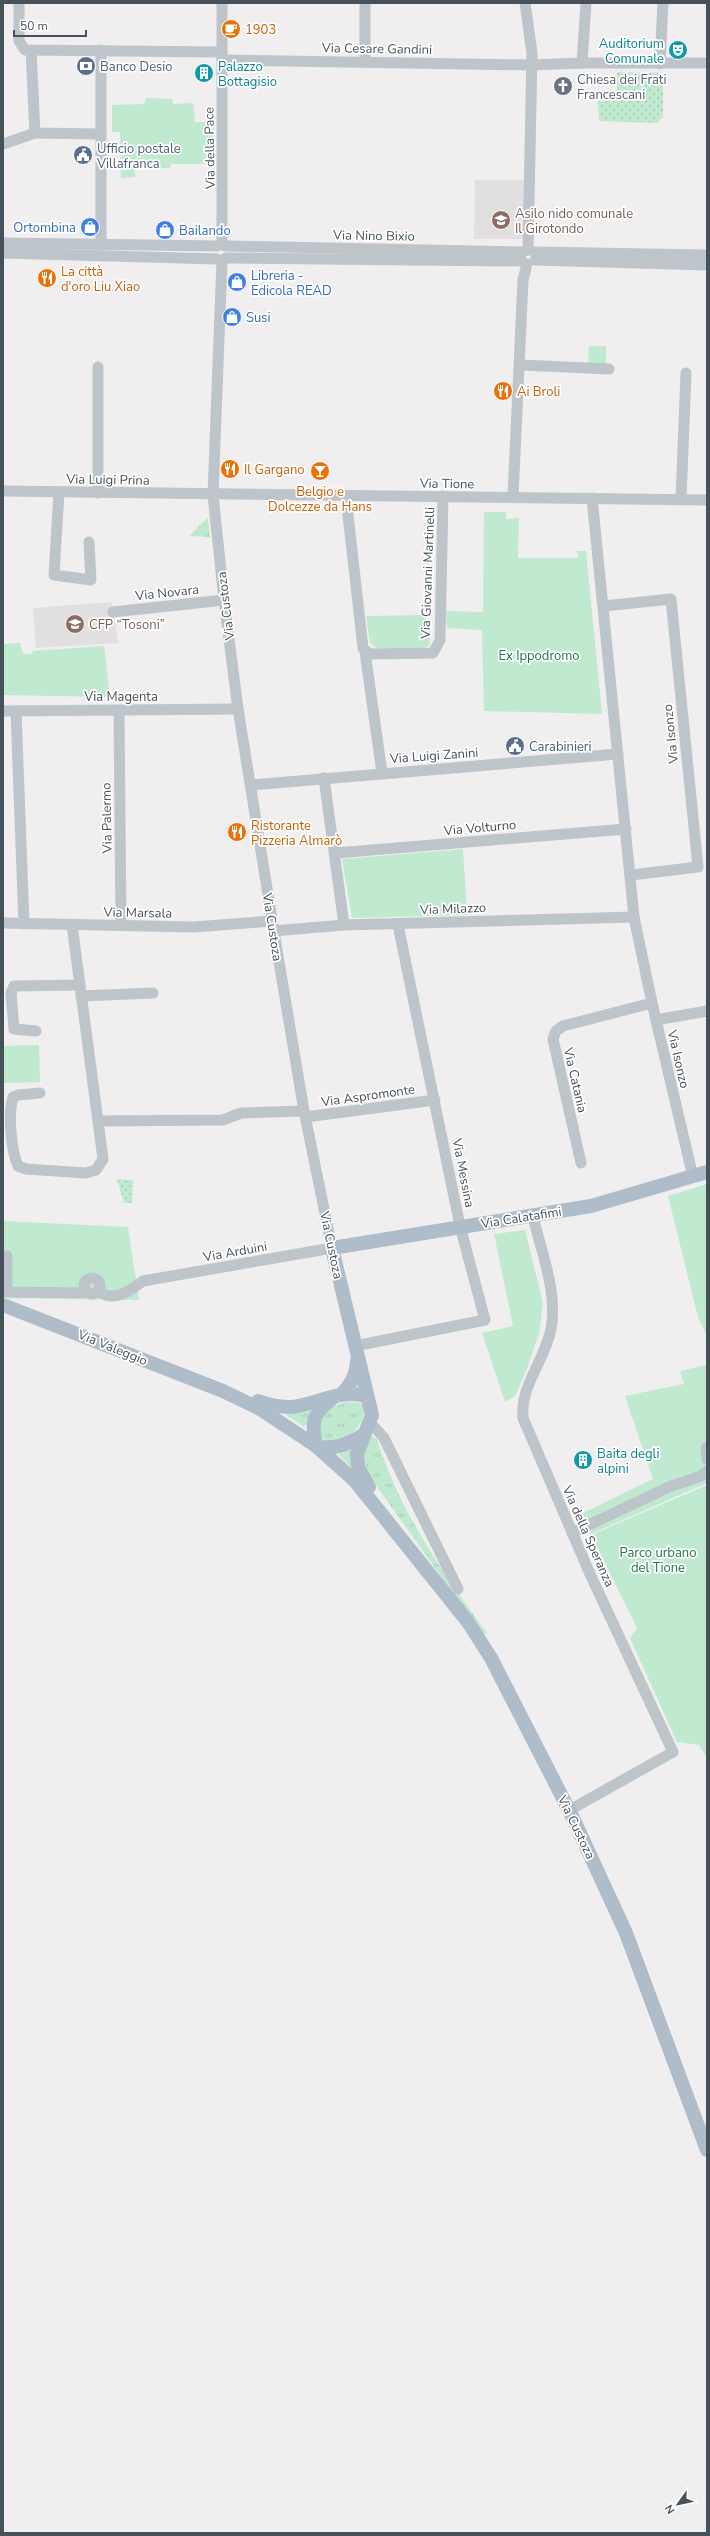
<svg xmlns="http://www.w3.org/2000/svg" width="710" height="2536" font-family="'Nunito Sans',sans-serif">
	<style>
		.education { fill: #e1dfdf }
		.grass { fill: url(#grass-tufts) }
		.park { fill: #bfead0 }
		.garden { fill: url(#garden-dots) }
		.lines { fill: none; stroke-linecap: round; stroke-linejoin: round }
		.minor { stroke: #bdc5cb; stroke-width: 11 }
		.major { stroke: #afbdca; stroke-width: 14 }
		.labels { text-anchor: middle; stroke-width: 3.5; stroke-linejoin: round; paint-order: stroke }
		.food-label { font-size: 13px; fill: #c56008; stroke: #fff; text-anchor: start }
		.culture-label { font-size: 13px; fill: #0d838f; stroke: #fff; text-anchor: start }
		.street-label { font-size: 13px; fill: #475159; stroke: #fff }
		.service-label { font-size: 13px; fill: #4e5e75; stroke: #fff; text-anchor: start }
		.worship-label { font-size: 13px; fill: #5b616d; stroke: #fff; text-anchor: start }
		.education-label { font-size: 13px; fill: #785e54; stroke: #fff; text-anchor: start }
		.shop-label { font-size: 13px; fill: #366cbe; stroke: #fff; text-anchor: start }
		.park-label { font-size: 13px; fill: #1f7449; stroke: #fff }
	</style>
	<defs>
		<pattern id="grass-tufts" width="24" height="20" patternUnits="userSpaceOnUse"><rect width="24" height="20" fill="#bfead0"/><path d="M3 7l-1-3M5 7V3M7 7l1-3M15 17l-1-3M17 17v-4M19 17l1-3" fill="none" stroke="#a6cab5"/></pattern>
		<pattern id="garden-dots" width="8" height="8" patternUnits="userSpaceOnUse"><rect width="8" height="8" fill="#bfead0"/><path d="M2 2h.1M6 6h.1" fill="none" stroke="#a6cab5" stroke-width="1.8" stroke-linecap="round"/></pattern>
	</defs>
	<rect width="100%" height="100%" fill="#f0eeee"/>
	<g class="education">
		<polygon points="475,180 525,180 523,239 474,239"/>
		<polygon points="112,602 118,643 36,648 33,608"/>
	</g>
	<g class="grass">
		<polygon points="208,517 210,537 189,536"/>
		<path d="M347,1402L360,1403L364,1407C366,1429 341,1446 321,1439C316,1417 326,1407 347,1402Z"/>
		<polygon points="313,1409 307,1425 303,1426 286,1415 286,1413"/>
		<path d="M372,1436L377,1439C400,1513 442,1571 487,1633L483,1635L365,1470L363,1450L369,1438Z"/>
		<polygon points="353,1449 351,1467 338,1454"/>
	</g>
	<g class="park">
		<polygon points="146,98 172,99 173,104 193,103 195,122 214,122 212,164 171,164 170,168 135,169 135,177 121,178 120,132 112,132 112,105 144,104"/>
		<polygon points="589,346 606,346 606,365 588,364"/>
		<polygon points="484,512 506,512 506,519 519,518 518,558 578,558 577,551 586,551 602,714 484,711 482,630 447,628 446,611 483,612"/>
		<polygon points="426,615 426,632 430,633 430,644 425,648 376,648 370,643 366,616"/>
		<polygon points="20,643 23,654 32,654 33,651 104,646 110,697 3,695 3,644"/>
		<polygon points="463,849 467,915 352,918 342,859"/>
		<polygon points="39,1045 40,1082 3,1083 3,1046"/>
		<polygon points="707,1184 707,1337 698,1317 668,1196"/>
		<polygon points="3,1221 128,1227 139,1300 3,1298"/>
		<polygon points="525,1230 543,1303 539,1333 527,1369 515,1396 505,1402 482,1333 513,1326 494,1234"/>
		<polygon points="707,1365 707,1483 591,1534 581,1514 653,1479 625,1396 684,1384 680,1371"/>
		<polygon points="707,1485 707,1758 699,1745 677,1742 630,1638 637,1628 591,1535"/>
	</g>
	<g class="garden">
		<polygon points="617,72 663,73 663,116 657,123 599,121 598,101 617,100"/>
		<polygon points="117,1179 133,1180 132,1203 124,1203"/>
	</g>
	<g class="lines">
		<g class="minor">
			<polyline points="19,3 19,41 25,50 222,52"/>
			<polyline points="525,3 532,53 528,250"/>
			<polyline points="586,3 582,63 707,63"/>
			<polyline points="31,50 35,133 101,134"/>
			<polyline points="101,50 101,245"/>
			<polyline points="222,60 532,65 582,63"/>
			<polyline points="365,62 365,3"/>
			<polyline points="660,64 663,3"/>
			<polyline points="3,144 35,133"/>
			<polyline points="3,243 217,246"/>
			<polyline points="222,244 222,3"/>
			<polyline points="225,246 523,252"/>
			<polyline points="534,252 707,255"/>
			<polyline points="3,253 217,259"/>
			<polyline points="226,258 522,261"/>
			<polyline points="535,260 707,265"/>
			<polyline points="521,365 609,369"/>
			<polyline points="3,491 707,500"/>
			<polyline points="59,492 54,575 91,580 89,542"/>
			<polyline points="98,493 98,367"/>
			<polyline points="346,497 363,648 369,654 433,653 440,640 443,496"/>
			<polyline points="513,497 523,280 527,264"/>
			<polyline points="592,498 634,917 652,1003 693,1177"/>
			<polyline points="681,499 686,373"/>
			<polyline points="604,606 671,599 698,867 631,875"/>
			<polyline points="113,612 224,600"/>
			<polyline points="365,652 382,773"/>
			<polyline points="119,710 121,925"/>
			<polyline points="3,711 238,709"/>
			<polyline points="16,711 24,924"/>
			<polyline points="324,778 344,925"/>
			<polyline points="251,785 618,754"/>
			<polyline points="336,853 626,829"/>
			<polyline points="3,923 194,927 272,921"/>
			<polyline points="273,931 344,925 634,917"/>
			<polyline points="81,996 153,993"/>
			<polyline points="656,1020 707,1011"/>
			<polyline points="36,1031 14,1029 11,993 14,986 80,985"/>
			<path d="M40,1093L18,1095L13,1097C8,1113 11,1151 18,1166L26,1169L86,1173L96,1170L103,1159L72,925"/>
			<polyline points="306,1117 435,1100"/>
			<polyline points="98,1121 223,1120 241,1113 304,1111"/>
			<polyline points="581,1163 553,1039 556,1031 563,1026 652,1003"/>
			<path d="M533,1216C541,1252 558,1292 551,1329C545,1361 520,1385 523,1418L590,1574L673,1752L575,1807"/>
			<polyline points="7,1256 7,1292 82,1293 86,1290"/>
			<circle cx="92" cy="1286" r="8"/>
			<path d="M98,1291C115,1303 129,1291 143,1281L332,1248L304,1111L276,944L238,709L224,600L213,495L222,260"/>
			<polyline points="355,1346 485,1320 460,1226 398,925"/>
			<polyline points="370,1422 384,1438 458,1589"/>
			<polyline points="706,1448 707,1459"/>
			<polyline points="572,1533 669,1487 701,1476 707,1471"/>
		</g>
		<g class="major">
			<polyline points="3,1305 223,1391 260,1409 316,1446 355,1481 468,1622 491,1658 573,1818 626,1933 707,2150"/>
			<path d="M341,1395C351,1384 356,1376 357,1361"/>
			<path d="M258,1401C269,1405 280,1407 291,1407C316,1405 343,1387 367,1397"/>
			<path d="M316,1446C311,1423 312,1414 332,1399"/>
			<path d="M316,1446C334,1450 347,1445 363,1435"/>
			<polyline points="369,1487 358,1467 357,1454 372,1415 332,1248 591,1206 707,1172"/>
		</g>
	</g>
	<defs>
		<symbol id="cafe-disc" viewBox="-11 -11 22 22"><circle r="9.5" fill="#e8710a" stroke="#fff"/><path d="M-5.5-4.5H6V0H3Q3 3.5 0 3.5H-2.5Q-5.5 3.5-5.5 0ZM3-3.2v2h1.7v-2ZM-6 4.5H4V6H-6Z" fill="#fff"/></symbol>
		<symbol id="theatre-disc" viewBox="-11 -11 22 22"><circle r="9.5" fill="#0f9aa8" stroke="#fff"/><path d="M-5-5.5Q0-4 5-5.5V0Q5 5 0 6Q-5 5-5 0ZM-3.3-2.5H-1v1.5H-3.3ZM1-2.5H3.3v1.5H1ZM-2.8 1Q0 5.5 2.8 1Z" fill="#fff"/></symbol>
		<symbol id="bank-disc" viewBox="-11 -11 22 22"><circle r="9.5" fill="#5c6f8a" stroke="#fff"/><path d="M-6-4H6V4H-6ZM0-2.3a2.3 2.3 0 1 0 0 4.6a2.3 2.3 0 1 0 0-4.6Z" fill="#fff"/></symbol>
		<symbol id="building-disc" viewBox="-11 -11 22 22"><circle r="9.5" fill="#0f9aa8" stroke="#fff"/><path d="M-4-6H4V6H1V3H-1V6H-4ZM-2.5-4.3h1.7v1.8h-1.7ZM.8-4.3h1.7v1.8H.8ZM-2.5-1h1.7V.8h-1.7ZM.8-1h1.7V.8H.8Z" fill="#fff"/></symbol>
		<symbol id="church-disc" viewBox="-11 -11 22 22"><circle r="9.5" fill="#6b7280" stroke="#fff"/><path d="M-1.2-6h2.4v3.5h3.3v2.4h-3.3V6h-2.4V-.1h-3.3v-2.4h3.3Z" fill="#fff"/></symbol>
		<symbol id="civic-disc" viewBox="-11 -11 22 22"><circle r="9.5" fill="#5c6f8a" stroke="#fff"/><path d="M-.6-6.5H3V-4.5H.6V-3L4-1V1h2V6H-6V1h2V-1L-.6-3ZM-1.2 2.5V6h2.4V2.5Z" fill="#fff"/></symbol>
		<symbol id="school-disc" viewBox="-11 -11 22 22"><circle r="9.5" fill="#8d6e63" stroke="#fff"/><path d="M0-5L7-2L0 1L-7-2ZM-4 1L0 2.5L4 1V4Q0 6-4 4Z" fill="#fff"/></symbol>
		<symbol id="shop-disc" viewBox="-11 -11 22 22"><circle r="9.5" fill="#3f7fe0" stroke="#fff"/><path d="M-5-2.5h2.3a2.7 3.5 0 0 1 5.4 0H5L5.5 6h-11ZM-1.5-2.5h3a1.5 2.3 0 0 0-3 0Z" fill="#fff"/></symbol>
		<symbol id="restaurant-disc" viewBox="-11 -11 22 22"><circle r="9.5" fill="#e8710a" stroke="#fff"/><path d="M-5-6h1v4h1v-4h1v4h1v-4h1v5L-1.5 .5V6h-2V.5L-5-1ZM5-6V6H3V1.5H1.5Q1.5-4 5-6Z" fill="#fff"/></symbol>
		<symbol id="bar-disc" viewBox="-11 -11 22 22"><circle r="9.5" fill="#e8710a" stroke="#fff"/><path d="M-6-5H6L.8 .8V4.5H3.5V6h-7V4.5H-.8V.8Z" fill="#fff"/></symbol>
	</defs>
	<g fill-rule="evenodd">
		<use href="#cafe-disc" x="220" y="18" width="22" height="22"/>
		<use href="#theatre-disc" x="667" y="39" width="22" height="22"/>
		<use href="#bank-disc" x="75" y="55" width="22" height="22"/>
		<use href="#building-disc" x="193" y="62" width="22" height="22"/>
		<use href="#church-disc" x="552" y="75" width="22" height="22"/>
		<use href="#civic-disc" x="72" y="144" width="22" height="22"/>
		<use href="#school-disc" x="490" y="209" width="22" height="22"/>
		<use href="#shop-disc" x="79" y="216" width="22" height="22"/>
		<use href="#shop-disc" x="154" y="219" width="22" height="22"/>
		<use href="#restaurant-disc" x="36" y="267" width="22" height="22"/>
		<use href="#shop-disc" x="226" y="271" width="22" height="22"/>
		<use href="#shop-disc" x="221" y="306" width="22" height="22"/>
		<use href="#restaurant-disc" x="492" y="380" width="22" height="22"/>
		<use href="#restaurant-disc" x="219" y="458" width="22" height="22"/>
		<use href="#bar-disc" x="309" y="460" width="22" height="22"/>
		<use href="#school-disc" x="64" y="613" width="22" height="22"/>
		<use href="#civic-disc" x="504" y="735" width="22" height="22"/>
		<use href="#restaurant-disc" x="226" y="821" width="22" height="22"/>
		<use href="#building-disc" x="572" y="1449" width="22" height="22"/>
	</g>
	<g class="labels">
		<g class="food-label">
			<text x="245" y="34">1903</text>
			<text x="61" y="276">La città<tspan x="61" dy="15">d'oro Liu Xiao</tspan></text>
			<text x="517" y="396">Ai Broli</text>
			<text x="244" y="474">Il Gargano</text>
			<text x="320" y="496" text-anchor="middle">Belgio e<tspan x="320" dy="15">Dolcezze da Hans</tspan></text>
			<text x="251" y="830">Ristorante<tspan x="251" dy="15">Pizzeria Almarò</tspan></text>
		</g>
		<g class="culture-label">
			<text x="664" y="48" text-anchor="end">Auditorium<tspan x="664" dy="15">Comunale</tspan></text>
			<text x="218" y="71">Palazzo<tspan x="218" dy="15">Bottagisio</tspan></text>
			<text x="597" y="1458">Baita degli<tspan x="597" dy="15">alpini</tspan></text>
		</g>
		<g class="street-label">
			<text transform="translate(377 48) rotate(1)" y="5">Via Cesare Gandini</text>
			<text transform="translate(209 148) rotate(-91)" y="5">Via della Pace</text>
			<text transform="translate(374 235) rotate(1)" y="5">Via Nino Bixio</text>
			<text transform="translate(108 479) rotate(1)" y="5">Via Luigi Prina</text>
			<text transform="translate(447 483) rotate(1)" y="5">Via Tione</text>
			<text transform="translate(427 573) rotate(-88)" y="5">Via Giovanni Martinelli</text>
			<text transform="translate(167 592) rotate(-6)" y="5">Via Novara</text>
			<text transform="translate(225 606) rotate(-97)" y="5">Via Custoza</text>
			<text x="121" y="701">Via Magenta</text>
			<text transform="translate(670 734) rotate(-96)" y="5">Via Isonzo</text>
			<text transform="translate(434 755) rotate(-4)" y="5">Via Luigi Zanini</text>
			<text transform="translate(106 818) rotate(-91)" y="5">Via Palermo</text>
			<text transform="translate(480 827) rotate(-5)" y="5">Via Volturno</text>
			<text transform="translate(453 908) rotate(-2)" y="5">Via Milazzo</text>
			<text transform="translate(138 912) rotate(1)" y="5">Via Marsala</text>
			<text transform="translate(273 927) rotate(81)" y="5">Via Custoza</text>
			<text transform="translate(679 1059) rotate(77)" y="5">Via Isonzo</text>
			<text transform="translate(576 1080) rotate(77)" y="5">Via Catania</text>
			<text transform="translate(368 1095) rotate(-8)" y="5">Via Aspromonte</text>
			<text transform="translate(464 1173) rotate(79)" y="5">Via Messina</text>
			<text transform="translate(521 1217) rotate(-9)" y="5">Via Calatafimi</text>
			<text transform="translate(332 1245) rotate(78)" y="5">Via Custoza</text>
			<text transform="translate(235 1251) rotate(-10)" y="5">Via Arduini</text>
			<text transform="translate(113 1347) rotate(22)" y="5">Via Valeggio</text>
			<text transform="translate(589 1536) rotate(66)" y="5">Via della Speranza</text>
			<text transform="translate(577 1827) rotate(64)" y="5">Via Custoza</text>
		</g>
		<g class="service-label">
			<text x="100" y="71">Banco Desio</text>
			<text x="97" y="153">Ufficio postale<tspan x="97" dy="15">Villafranca</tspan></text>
			<text x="529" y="751">Carabinieri</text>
		</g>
		<g class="worship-label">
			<text x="577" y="84">Chiesa dei Frati<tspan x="577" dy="15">Francescani</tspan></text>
		</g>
		<g class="education-label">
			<text x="515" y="218">Asilo nido comunale<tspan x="515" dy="15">Il Girotondo</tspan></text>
			<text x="89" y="629">CFP “Tosoni”</text>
		</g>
		<g class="shop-label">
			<text x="76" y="232" text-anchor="end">Ortombina</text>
			<text x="179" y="235">Bailando</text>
			<text x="251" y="280">Libreria -<tspan x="251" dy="15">Edicola READ</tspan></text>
			<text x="246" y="322">Susi</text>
		</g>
		<g class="park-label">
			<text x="539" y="660">Ex Ippodromo</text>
			<text x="658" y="1557">Parco urbano<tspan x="658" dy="15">del Tione</tspan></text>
		</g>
	</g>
	<rect width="710" height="2536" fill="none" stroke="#475159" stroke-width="8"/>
	<g transform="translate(678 2504) rotate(237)" stroke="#ffffff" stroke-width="3" paint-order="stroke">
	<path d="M0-3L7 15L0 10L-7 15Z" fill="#475159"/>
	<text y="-6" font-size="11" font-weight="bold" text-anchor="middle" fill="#475159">N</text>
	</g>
	<path d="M14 30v6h72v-6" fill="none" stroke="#475159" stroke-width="2"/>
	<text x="20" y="30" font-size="12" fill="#475159" stroke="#ffffff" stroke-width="3" paint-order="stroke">50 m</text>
</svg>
